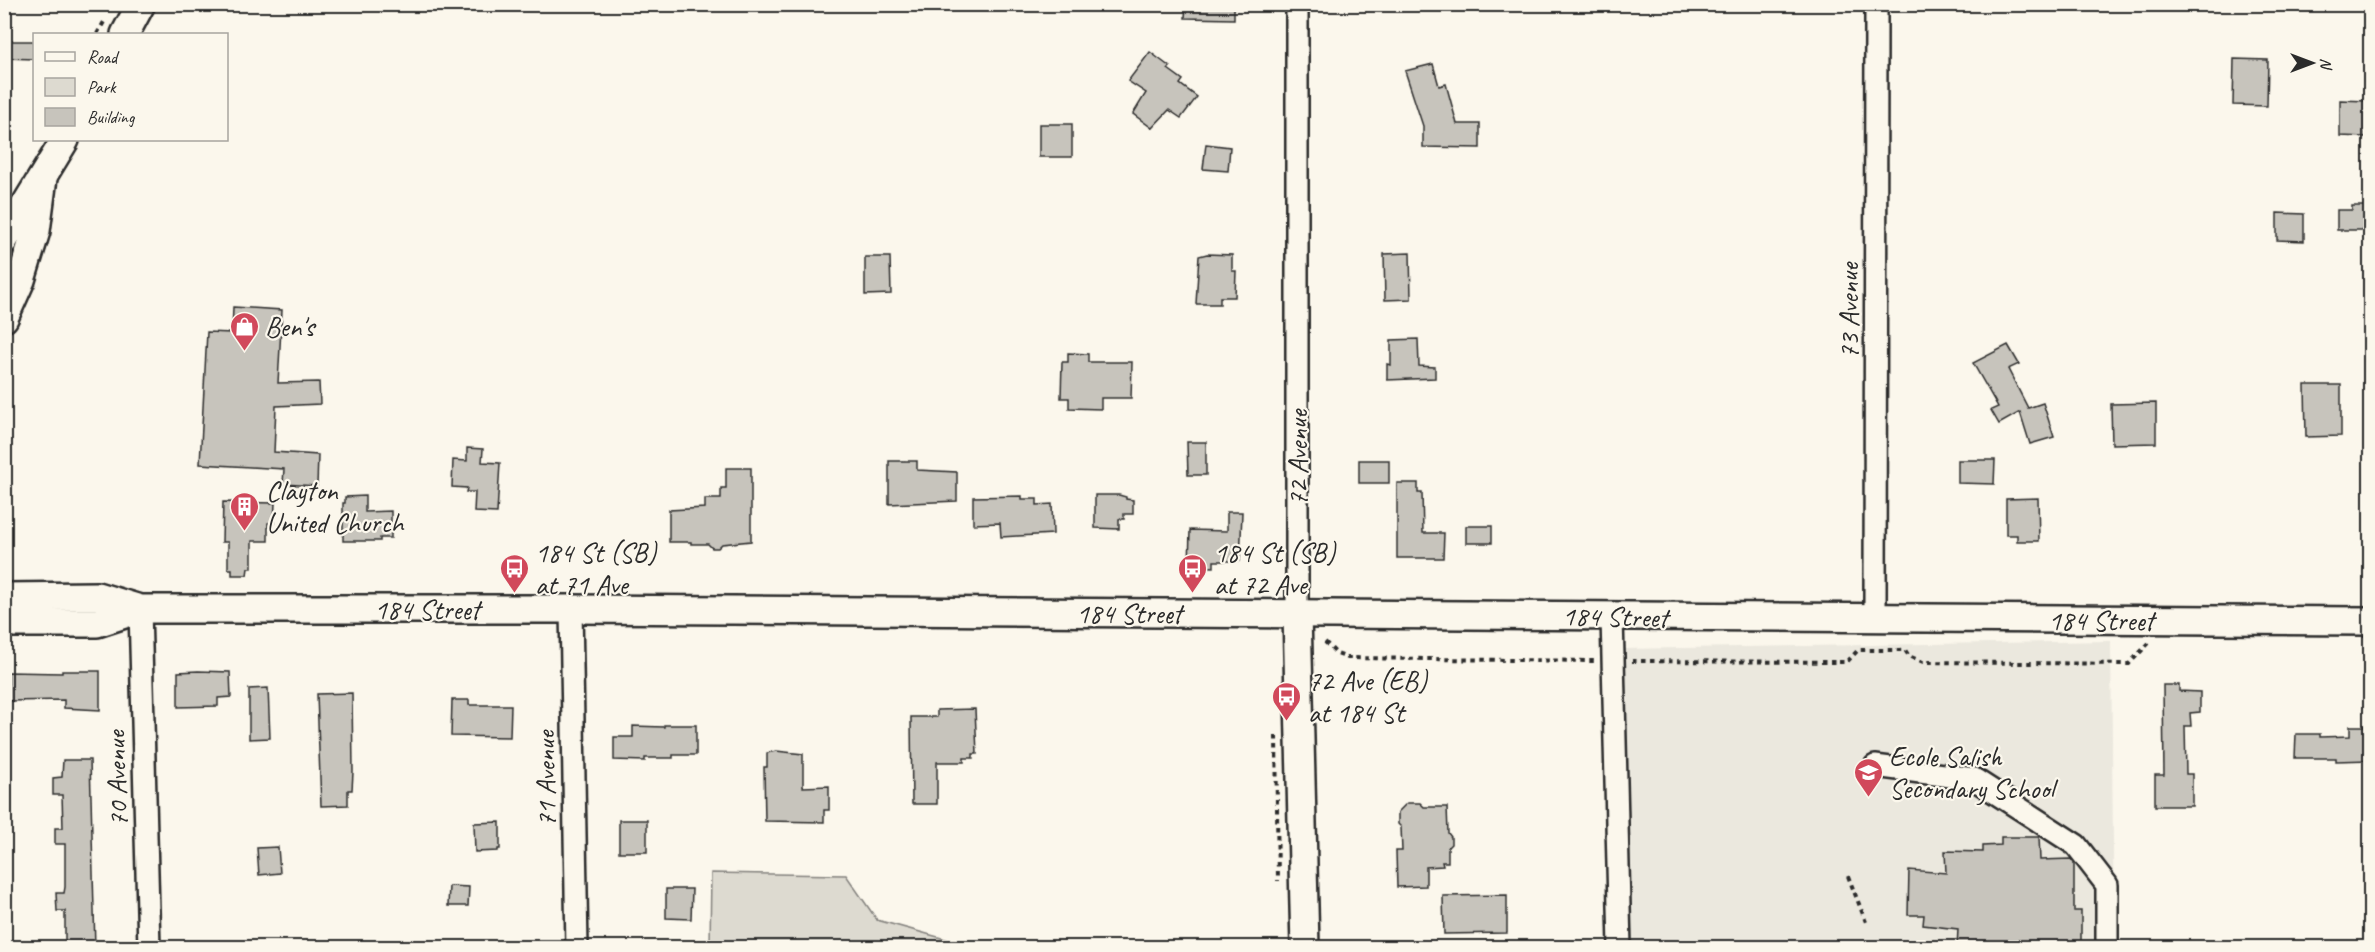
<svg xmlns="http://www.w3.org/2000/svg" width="2375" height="952" font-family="Caveat,sans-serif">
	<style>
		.built { fill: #ebe8de }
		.green { fill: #dddad0; stroke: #84827e; stroke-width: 1.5 }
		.building { fill: #c7c4bc; stroke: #2b2b2b; stroke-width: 1.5 }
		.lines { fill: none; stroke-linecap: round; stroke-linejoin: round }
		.minor-casing { stroke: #2b2b2b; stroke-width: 26 }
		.major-casing { stroke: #2b2b2b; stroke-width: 32 }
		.path { stroke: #2b2b2b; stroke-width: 4; stroke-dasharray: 4.5 4.5; stroke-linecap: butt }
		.minor { stroke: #fbf7ec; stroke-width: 21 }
		.major { stroke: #fbf7ec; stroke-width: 27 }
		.labels { text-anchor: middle; stroke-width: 4.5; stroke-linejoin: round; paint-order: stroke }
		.street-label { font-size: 28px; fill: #2b2b2b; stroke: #fbf7ec }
		.poi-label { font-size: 28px; fill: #2b2b2b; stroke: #fbf7ec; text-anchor: start }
	</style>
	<rect width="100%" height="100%" fill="#fbf7ec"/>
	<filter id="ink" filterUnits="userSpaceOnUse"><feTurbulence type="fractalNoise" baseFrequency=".0167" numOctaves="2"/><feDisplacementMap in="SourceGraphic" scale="12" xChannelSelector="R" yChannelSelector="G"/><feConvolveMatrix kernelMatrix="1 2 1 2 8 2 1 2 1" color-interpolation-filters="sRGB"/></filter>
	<g filter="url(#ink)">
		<polygon class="built" points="2111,641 2114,947 1623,947 1623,649"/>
		<polygon class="green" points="711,873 846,875 877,920 974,947 710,947"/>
		<g class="building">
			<polygon points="1186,4 1234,4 1234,19 1185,18"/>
			<polygon points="4,41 34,41 34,59 4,58"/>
			<polygon points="1150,52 1170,67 1168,69 1183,80 1180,84 1197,97 1181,118 1169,110 1152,128 1133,114 1146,93 1128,81"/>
			<polygon points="2234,59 2268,60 2267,106 2233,105"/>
			<polygon points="1433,64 1439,86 1446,84 1457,124 1480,124 1480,148 1423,147 1423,126 1405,71"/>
			<polygon points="2340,100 2367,101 2366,137 2340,136"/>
			<rect x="1039" y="124" width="33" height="33"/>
			<polygon points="1206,144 1230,147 1228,171 1203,169"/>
			<polygon points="2352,206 2370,206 2370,230 2337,230 2337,210 2352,210"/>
			<polygon points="2277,213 2304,214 2304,241 2277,240"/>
			<polygon points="1410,253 1411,299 1385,300 1384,254"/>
			<polygon points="1207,254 1232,255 1232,271 1236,271 1235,297 1220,297 1220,304 1196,304 1199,256"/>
			<polygon points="865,257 890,257 891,294 865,295"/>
			<polygon points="233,307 282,310 278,383 319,382 320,404 276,406 274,452 318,455 317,486 283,484 284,469 200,464 207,332 232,333"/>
			<polygon points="1418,339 1419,366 1435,367 1435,378 1387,380 1387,364 1391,365 1391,340"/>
			<polygon points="2008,345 2019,364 2008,369 2028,408 2043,403 2054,437 2030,444 2020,412 1999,424 1991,410 1998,407 1973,363"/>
			<polygon points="1068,353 1088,354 1088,362 1132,362 1131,398 1101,398 1101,409 1069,408 1069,398 1061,398 1062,362 1068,362"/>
			<polygon points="2305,385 2341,385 2341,436 2306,437"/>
			<polygon points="2156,403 2156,443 2112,444 2111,404"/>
			<polygon points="1187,442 1206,442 1206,475 1188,475"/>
			<polygon points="467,448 483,449 482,462 500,463 497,513 474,512 475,492 466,492 467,488 452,487 453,460 467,461"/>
			<rect x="1359" y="460" width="30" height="23"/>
			<polygon points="1958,460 1995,460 1994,484 1958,483"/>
			<polygon points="889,461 917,461 917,470 957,472 957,501 889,504"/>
			<polygon points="726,468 751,468 751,541 722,544 718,548 712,548 708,544 691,544 691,542 669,542 669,510 705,508 705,499 721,499 721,488 726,488"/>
			<polygon points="1397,483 1418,483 1418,493 1422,493 1423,533 1444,533 1443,558 1397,558"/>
			<polygon points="1095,495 1119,495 1126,497 1126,499 1133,500 1133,514 1124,514 1124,519 1119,519 1119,529 1095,528"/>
			<polygon points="365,496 365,512 391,511 391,538 380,538 380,541 343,541 343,503 345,503 345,497"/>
			<polygon points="1022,496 1022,499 1037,499 1037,505 1052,504 1053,534 1001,537 1000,523 973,524 973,497"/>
			<polygon points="2038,498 2039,541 2017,541 2017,535 2006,535 2006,499"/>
			<polygon points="223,502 275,503 274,523 268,523 268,541 252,541 252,568 248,568 247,575 232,575 232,569 228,569 228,542 222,542"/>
			<polygon points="1227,512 1242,512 1240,561 1214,561 1214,567 1189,566 1190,530 1227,531"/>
			<rect x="1466" y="526" width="26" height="17"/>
			<polygon points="62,671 100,671 100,710 64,708 64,700 8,701 8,672 62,673"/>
			<polygon points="198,671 230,672 231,697 218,698 218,706 178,707 178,672"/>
			<polygon points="2163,685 2179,685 2179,691 2200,692 2200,712 2190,713 2191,726 2185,726 2186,774 2192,774 2192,806 2155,806 2155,775 2164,775"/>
			<polygon points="268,688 270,738 249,739 249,689"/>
			<polygon points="352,693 353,772 352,790 348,790 348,805 321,806 317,694"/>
			<polygon points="452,700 469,700 469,705 511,705 510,737 451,736"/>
			<polygon points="975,709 977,754 973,754 973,758 964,758 964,762 937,762 937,804 912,804 911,717 937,717 937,710"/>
			<polygon points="664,725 696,725 696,755 673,755 673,758 645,758 645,761 614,760 614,737 633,737 633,726 664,727"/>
			<polygon points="2350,726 2370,726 2370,760 2336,761 2336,758 2295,758 2296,734 2320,734 2320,737 2350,736"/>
			<polygon points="776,751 803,754 803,787 829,786 829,810 824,810 824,822 765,821 764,767 767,767 767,753"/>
			<polygon points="63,760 90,760 95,948 65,948 65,911 57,911 56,893 64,893 65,887 65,844 55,844 55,828 63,828 62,795 53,795 53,778 62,777"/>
			<polygon points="1407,803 1420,803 1424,807 1447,807 1448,833 1451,837 1451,844 1448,847 1448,862 1442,862 1443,866 1426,867 1426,886 1397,887 1396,851 1402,851 1401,827 1398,824 1398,812"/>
			<rect x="619" y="820" width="28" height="32"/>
			<polygon points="500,822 500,849 498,849 498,851 475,852 474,823"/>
			<polygon points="2001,837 2039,837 2040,860 2071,859 2074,863 2074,911 2081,911 2081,948 1957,948 1958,929 1923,925 1924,915 1908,915 1909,870 1946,873 1945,851 1983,852 1983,846 2001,845"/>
			<polygon points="278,847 280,873 259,875 257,848"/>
			<polygon points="449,886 469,887 468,906 448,906"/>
			<polygon points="666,889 692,889 691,919 666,918"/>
			<polygon points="1507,895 1507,933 1444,934 1443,896"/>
		</g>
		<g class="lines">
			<defs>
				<g id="minor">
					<polyline points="1297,4 1297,613"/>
					<polyline points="140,609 149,948"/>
					<polyline points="571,609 577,948"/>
					<polyline points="1612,616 1620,948"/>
					<polyline points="1875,619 1876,4"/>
					<polyline points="1875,766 1974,779 2076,845 2107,885 2107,948"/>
				</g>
				<g id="major">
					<polyline points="125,34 141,4"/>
					<polyline points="4,240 65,140"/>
					<polyline points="4,318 21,280 36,231 43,178"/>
					<polyline points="4,597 97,596 140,609 571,609 2370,621"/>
					<polyline points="1297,613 1305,948"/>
					<polyline points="4,623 97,623 140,609"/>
				</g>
			</defs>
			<use href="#minor" class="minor-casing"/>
			<use href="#major" class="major-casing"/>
			<g class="path">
				<polyline points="71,4 75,8 88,4"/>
				<polyline points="97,34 104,22"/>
				<polyline points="1325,642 1337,654 1348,658 1594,661"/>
				<polyline points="1632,661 1847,662 1858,650 1905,650 1909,656 1923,662 2129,664 2151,641"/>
				<polyline points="1276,736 1278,881"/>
				<polyline points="1848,876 1866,922"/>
			</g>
			<use href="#minor" class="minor"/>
			<use href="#major" class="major"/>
		</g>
	</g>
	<defs>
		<symbol id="shop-pin" viewBox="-11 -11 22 30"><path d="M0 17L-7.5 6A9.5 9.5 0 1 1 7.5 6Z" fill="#d1495b" stroke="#fbf7ec"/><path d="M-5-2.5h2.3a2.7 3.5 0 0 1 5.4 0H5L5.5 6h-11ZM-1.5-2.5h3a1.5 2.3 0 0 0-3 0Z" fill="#fff"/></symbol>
		<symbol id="building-pin" viewBox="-11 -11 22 30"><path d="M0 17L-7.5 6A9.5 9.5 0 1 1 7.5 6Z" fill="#d1495b" stroke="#fbf7ec"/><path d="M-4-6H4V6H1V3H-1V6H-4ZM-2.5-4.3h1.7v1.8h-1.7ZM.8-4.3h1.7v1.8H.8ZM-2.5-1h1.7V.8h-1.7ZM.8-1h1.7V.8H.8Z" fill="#fff"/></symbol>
		<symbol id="bus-pin" viewBox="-11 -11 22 30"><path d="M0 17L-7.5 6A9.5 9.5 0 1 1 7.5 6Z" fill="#d1495b" stroke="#fbf7ec"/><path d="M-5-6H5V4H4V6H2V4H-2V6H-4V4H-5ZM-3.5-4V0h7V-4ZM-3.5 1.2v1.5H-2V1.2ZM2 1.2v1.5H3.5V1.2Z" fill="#fff"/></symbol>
		<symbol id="school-pin" viewBox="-11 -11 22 30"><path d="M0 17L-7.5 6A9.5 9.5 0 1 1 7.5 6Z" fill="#d1495b" stroke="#fbf7ec"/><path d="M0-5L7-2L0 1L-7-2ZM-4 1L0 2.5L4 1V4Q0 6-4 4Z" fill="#fff"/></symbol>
	</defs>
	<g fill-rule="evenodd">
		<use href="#shop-pin" x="228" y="310" width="33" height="45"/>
		<use href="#building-pin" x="228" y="490" width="33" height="45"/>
		<use href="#bus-pin" x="498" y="552" width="33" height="45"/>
		<use href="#bus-pin" x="1176" y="552" width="33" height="45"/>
		<use href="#bus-pin" x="1270" y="680" width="33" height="45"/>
		<use href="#school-pin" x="1852" y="756" width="33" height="45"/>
	</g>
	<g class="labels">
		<g class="street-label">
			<text transform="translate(1848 311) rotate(-90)" y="10">73 Avenue</text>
			<text transform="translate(1297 458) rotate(-90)" y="10">72 Avenue</text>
			<text x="427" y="619">184 Street</text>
			<text x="1129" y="623">184 Street</text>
			<text transform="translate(1615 616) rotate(1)" y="10">184 Street</text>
			<text x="2101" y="630">184 Street</text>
			<text transform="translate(116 779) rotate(-92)" y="10">70 Avenue</text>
			<text transform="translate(545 779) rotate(-91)" y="10">71 Avenue</text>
		</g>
		<g class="poi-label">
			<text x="265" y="336">Ben's</text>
			<text x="266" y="500">Clayton<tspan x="266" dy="32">United Church</tspan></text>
			<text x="535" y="562">184 St (SB)<tspan x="535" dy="32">at 71 Ave</tspan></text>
			<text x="1214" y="562">184 St (SB)<tspan x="1214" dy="32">at 72 Ave</tspan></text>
			<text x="1308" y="690">72 Ave (EB)<tspan x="1308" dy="32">at 184 St</tspan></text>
			<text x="1889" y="766">Ecole Salish<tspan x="1889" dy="32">Secondary School</tspan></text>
		</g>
	</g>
	<rect width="2375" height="952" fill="none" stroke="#fbf7ec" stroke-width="24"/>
	<rect x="12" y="12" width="2351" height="928" fill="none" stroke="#2b2b2b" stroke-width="2" filter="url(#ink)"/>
	<rect x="33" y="33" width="195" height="108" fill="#fbf7ec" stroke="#a8a59f" stroke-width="1.5"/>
	<rect x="45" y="52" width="30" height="9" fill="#fbf7ec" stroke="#a8a59f" stroke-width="1.5"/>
	<text x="87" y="63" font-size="18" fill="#2b2b2b">Road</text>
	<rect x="45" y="78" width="30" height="18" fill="#dddad0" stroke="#a8a59f" stroke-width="1.5"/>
	<text x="87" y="93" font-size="18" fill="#2b2b2b">Park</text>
	<rect x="45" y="108" width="30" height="18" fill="#c7c4bc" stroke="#a8a59f" stroke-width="1.5"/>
	<text x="87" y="123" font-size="18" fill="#2b2b2b">Building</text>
	<g transform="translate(2312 63) rotate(90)" stroke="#fbf7ec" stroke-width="4.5" paint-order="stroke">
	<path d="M0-4.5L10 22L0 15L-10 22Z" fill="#2b2b2b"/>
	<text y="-9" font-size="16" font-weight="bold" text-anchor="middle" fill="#2b2b2b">N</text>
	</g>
</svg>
